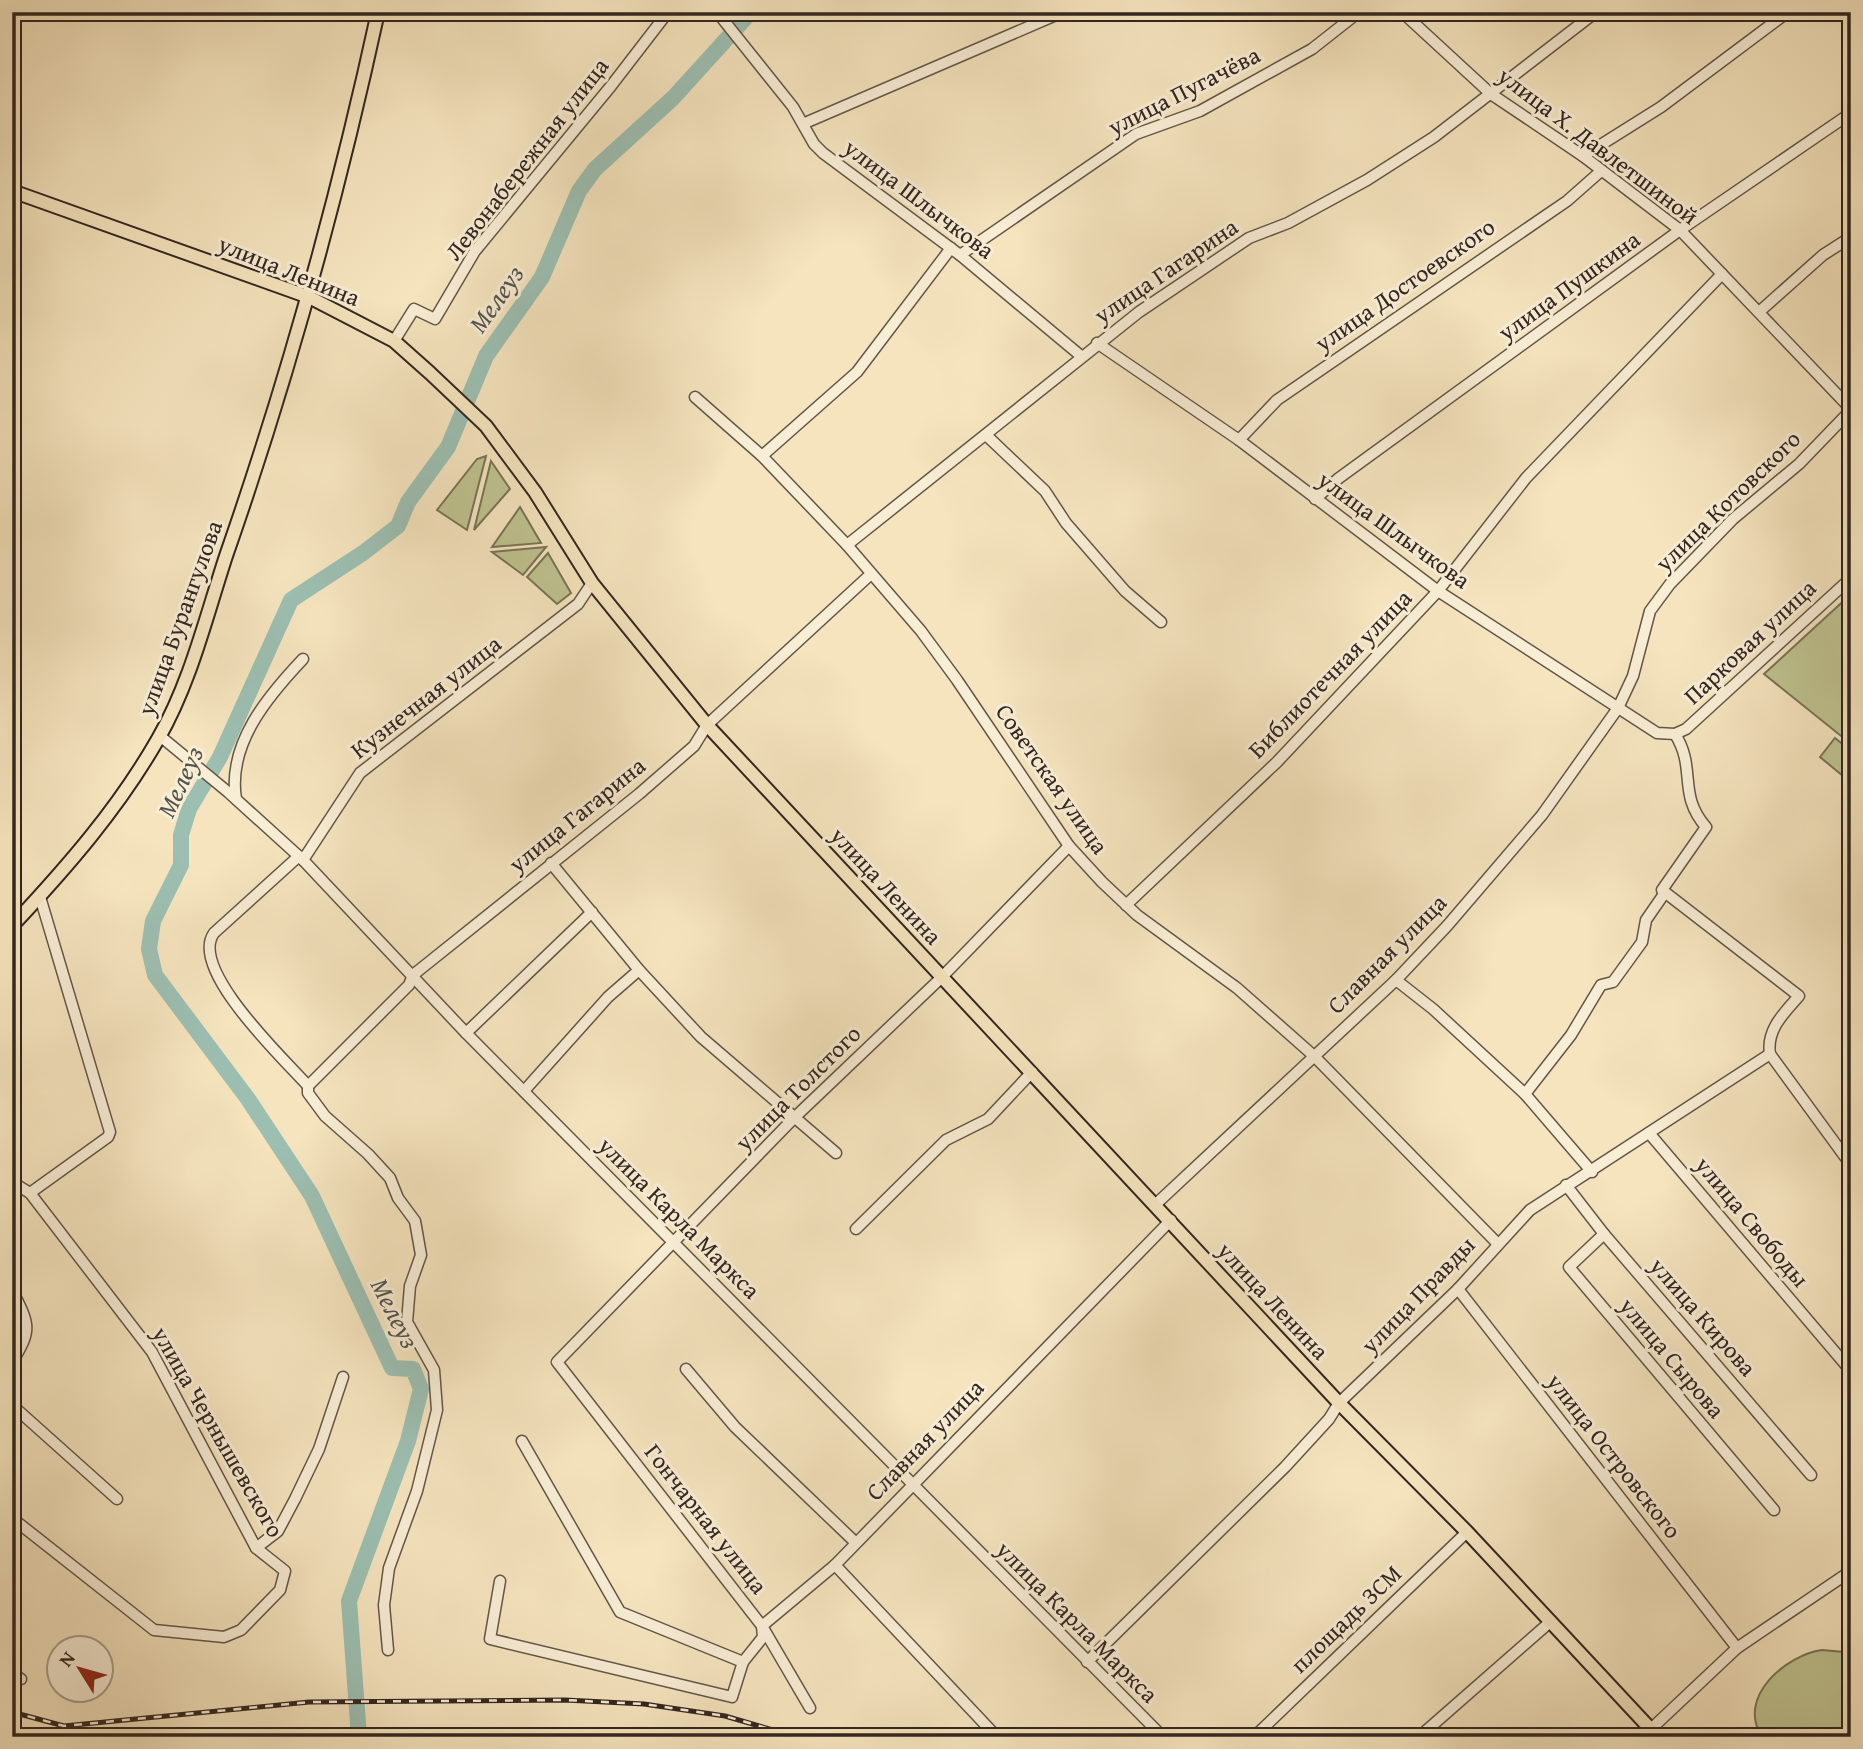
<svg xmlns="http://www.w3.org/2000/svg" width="1863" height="1749" font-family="'Gentium Book Plus',serif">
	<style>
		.green { fill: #bfc390; stroke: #787458; stroke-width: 2 }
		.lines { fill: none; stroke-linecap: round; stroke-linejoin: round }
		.river { stroke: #9cbfb2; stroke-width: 16 }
		.minor-casing { stroke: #635648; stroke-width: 13 }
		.major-casing { stroke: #322620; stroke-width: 16 }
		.minor { stroke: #f8edd5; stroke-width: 10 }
		.major { stroke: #f5e4be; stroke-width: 12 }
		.rail-casing { stroke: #322620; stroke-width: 5 }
		.rail { stroke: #f8edd5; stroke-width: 2.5; stroke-dasharray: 8; stroke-linecap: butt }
		.labels { text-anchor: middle; stroke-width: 6; stroke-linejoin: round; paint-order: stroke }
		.street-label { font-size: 24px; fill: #322620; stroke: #f8edd5 }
		.water-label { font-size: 26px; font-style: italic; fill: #52544c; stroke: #f8edd5 }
	</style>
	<rect width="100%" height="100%" fill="#f5e4be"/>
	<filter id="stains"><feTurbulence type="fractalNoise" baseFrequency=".00286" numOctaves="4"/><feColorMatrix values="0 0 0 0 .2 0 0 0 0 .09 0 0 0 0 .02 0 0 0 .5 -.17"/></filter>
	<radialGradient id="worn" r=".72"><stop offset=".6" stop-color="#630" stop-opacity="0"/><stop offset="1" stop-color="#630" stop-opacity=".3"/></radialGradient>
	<g class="green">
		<polygon points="486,456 467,530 437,510 477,459"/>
		<polygon points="491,461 510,489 474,530"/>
		<polygon points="520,507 541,543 492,547"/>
		<polygon points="546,547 523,575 492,552"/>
		<polygon points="548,553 571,593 557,604 527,577"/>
		<polygon points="1851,594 1851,744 1764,674"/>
		<polygon points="1835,738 1851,751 1849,781 1820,757"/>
		<path d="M1822,1650L1844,1652L1851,1656V1737H1762C1736,1697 1786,1655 1822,1650Z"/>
	</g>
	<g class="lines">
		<polyline class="river" points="359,1737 349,1601 408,1441 421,1389 413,1369 392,1368 312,1196 248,1099 155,975 149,949 153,921 181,865 181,835 189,809 220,757 291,600 363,553 398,526 408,502 448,447 486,356 542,277 579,191 595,169 673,98 751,12"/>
		<defs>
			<g id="minor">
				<polyline points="717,12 793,107 814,144 823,153 960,255 1081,356"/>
				<polyline points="1402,12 1491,94 1583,156 1680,230 1851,409"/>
				<polyline points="805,123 1063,12"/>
				<polyline points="1583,156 1661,107 1788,12"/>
				<polyline points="960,255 1136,134 1200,111 1312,49 1359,12"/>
				<polyline points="1759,312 1823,255 1851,237"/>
				<polyline points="394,341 414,309 435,319 475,251 611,86 668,12"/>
				<polyline points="1097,343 1239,440 1438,591 1657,733 1675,734 1686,729 1851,578"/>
				<polyline points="695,397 762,456 847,545 921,631 957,680 1069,846 1102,882 1137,915 1237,988 1314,1056 1497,1243"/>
				<polyline points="986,435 1045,491 1066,523 1125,591 1161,622"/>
				<polyline points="1239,440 1277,400 1567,201 1601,171"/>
				<polyline points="762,456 857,372 951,248"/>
				<polyline points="1315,499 1339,478 1680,230 1851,113"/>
				<polyline points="847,545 1139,312 1249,238 1288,223 1367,180 1434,137 1596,12"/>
				<polyline points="160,736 228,792 303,860 466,1033 1163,1737"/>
				<path d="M236,799C227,744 268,696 303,659"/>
				<path d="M299,856L214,933C188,969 285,1060 308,1086"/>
				<polyline points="303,860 360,773 578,604 592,583"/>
				<polyline points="551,863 639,970 701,1037 836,1153"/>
				<polyline points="1126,905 1277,762 1438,591 1526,478 1722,274"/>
				<polyline points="1396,980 1433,1009 1525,1094 1592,1172"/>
				<polyline points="466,1033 592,912"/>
				<polyline points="1770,1054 1851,1165"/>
				<polyline points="308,1086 409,985 413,975 639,794 694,746 707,725 871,574"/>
				<polyline points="308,1086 308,1093 325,1116 368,1154 390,1178 398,1198 415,1221 421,1255 410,1286 407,1322 434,1370 437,1410 417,1491 389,1568 384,1605 388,1650"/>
				<polyline points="524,1091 608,997 639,970"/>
				<polyline points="1525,1094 1571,1035 1601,985 1613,982 1642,942 1646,920 1664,894"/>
				<polyline points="1649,1133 1851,1371"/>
				<polyline points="12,1182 30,1193 152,1352 256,1548 285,1571 280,1590 241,1630 224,1637 154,1630 12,1518"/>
				<polyline points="1566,1185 1604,1234 1811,1475"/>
				<polyline points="30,1193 108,1137 110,1132 40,897"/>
				<polyline points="1156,1204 1396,980 1447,926 1542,815 1618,708 1633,676 1650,611 1670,584 1733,519 1799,464 1851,410"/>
				<polyline points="856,1229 946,1140 988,1119 1032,1072"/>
				<polyline points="1604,1234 1569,1267 1774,1510"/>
				<polyline points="1458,1289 1737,1648"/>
				<path d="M12,1290C29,1324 33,1329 12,1362"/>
				<polyline points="686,1369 735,1427 855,1542"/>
				<polyline points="12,1405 117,1499"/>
				<polyline points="522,1441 620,1612 743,1662"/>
				<polyline points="256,1548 278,1531 295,1499 319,1449 343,1377"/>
				<polyline points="835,1565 997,1737"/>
				<polyline points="500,1581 490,1639 732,1697 743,1662 763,1637 762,1626 835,1565 1171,1220"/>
				<path d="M1087,1662L1285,1467L1329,1419L1339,1403L1458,1289L1530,1210L1770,1054C1766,1030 1784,1013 1799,996L1662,890L1706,827C1677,794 1697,769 1675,734"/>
				<polyline points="12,1674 21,1679"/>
				<polyline points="810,1708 762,1626 557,1362 794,1118 942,977 1069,846"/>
				<polyline points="1651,1729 1737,1648 1851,1571"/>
				<polyline points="1254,1737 1467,1532"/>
				<polyline points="1419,1737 1549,1623"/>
			</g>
			<g id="major">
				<polyline points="12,191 309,297 394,341 430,373 486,426 535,492 592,583 707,725 1339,1403 1467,1532 1658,1737"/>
				<path d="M12,926C67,867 118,809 158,739C190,684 206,617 226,556C288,378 338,196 378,12"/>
			</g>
		</defs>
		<use href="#minor" class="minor-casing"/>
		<use href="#major" class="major-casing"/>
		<use href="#minor" class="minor"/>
		<use href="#major" class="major"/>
		<defs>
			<polyline id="rail" points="12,1712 64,1726 309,1702 565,1700 644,1704 725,1716 797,1737"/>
		</defs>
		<use href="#rail" class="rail-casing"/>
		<use href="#rail" class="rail"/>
	</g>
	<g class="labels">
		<g class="street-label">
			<text transform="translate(1184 91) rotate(-27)" y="8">улица Пугачёва</text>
			<text transform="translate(1598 146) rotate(37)" y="8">улица Х. Давлетшиной</text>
			<text transform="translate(527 159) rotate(-52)" y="8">Левонабережная улица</text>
			<text transform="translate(919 199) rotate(37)" y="8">улица Шлычкова</text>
			<text transform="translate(289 271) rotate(22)" y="8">улица Ленина</text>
			<text transform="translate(1166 271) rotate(-34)" y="8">улица Гагарина</text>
			<text transform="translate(1405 285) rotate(-35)" y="8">улица Достоевского</text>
			<text transform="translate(1569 286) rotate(-36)" y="8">улица Пушкина</text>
			<text transform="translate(1728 501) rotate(-44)" y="8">улица Котовского</text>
			<text transform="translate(1394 530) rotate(36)" y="8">улица Шлычкова</text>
			<text transform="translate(180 618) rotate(-70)" y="8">улица Бурангулова</text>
			<text transform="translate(1750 642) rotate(-43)" y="8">Парковая улица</text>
			<text transform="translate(1330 674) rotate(-46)" y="8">Библиотечная улица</text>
			<text transform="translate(426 697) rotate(-38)" y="8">Кузнечная улица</text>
			<text transform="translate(1052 779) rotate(55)" y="8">Советская улица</text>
			<text transform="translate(577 815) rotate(-39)" y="8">улица Гагарина</text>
			<text transform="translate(886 886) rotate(47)" y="8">улица Ленина</text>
			<text transform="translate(1387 954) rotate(-45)" y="8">Славная улица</text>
			<text transform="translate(798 1088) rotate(-45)" y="8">улица Толстого</text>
			<text transform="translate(679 1218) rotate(45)" y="8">улица Карла Маркса</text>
			<text transform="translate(1752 1222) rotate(50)" y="8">улица Свободы</text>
			<text transform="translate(1418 1295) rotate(-46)" y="8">улица Правды</text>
			<text transform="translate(1273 1301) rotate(47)" y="8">улица Ленина</text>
			<text transform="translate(1703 1317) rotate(49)" y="8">улица Кирова</text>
			<text transform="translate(1672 1358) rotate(50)" y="8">улица Сырова</text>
			<text transform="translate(218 1432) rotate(60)" y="8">улица Чернышевского</text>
			<text transform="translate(925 1440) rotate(-46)" y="8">Славная улица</text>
			<text transform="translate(1614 1456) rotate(52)" y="8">улица Островского</text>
			<text transform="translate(706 1519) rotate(52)" y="8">Гончарная улица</text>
			<text transform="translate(1346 1619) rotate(-44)" y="8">площадь ЗСМ</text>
			<text transform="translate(1077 1622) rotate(45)" y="8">улица Карла Маркса</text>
		</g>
		<g class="water-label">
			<text transform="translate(496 299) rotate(-55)" y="9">Мелеуз</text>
			<text transform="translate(180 782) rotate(-65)" y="9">Мелеуз</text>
			<text transform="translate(395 1313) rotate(63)" y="9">Мелеуз</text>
		</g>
	</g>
	<rect width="1863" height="1749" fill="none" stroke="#f5e4be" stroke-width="42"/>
	<rect x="14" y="14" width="1835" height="1721" fill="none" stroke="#322620" stroke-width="3.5"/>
	<rect x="21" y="21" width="1821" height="1707" fill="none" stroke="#322620" stroke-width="2"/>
	<g transform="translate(80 1669) rotate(307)"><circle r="33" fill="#f8edd5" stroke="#a99d8d" stroke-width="2"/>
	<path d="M0-5L12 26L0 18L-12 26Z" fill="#8f2418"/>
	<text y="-10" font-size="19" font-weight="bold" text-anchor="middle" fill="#322620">N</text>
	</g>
	<rect width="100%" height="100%" filter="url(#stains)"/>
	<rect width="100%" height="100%" fill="url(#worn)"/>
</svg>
